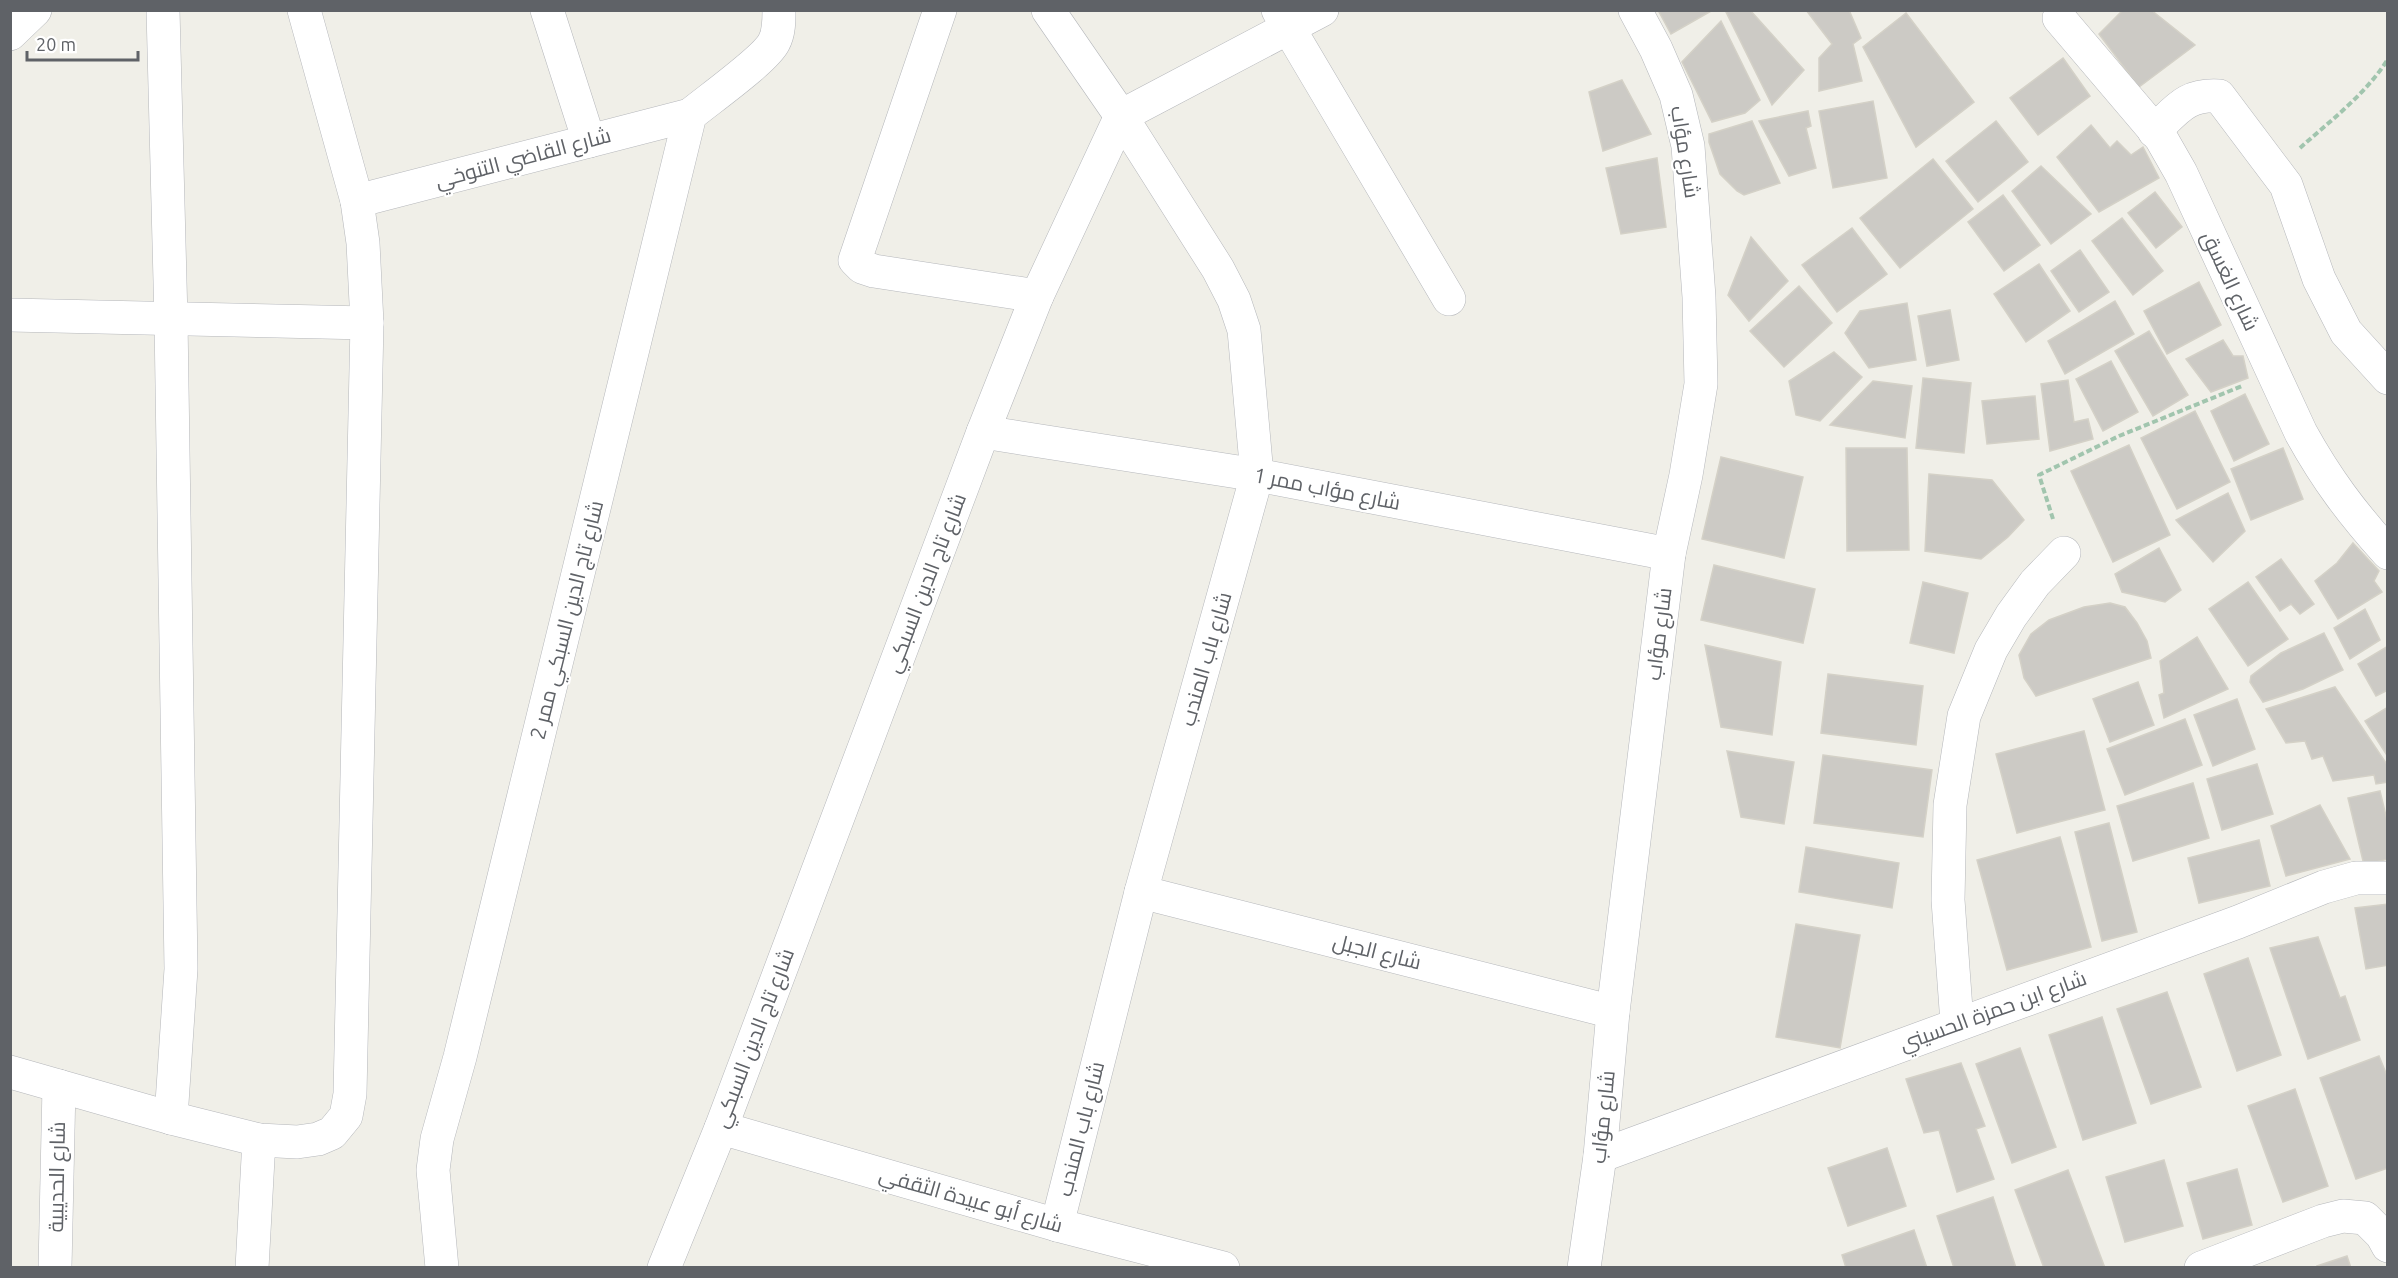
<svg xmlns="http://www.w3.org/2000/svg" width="2398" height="1278" font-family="Ubuntu,Cairo,sans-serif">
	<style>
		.building { fill: #cccac5; stroke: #d4d1c7; stroke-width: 1.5 }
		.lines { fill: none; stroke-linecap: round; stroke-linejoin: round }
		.minor-casing { stroke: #b5b7bb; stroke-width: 34 }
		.path { stroke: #a1c5ae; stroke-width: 4; stroke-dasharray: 6 3; stroke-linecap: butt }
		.minor { stroke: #fff; stroke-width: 33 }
		.labels { text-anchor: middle; stroke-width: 4.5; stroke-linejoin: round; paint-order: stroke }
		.street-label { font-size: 21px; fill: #5f6267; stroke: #fff }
	</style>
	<rect width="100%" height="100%" fill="#f0efe8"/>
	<g class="building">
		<polygon points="1658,10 1713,10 1671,34"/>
		<polygon points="1725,10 1750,10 1804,70 1772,105"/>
		<polygon points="1806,10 1849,10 1861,38 1853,44 1862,81 1819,91 1819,58 1832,44"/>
		<polygon points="2123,10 2151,10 2195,45 2139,87 2099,34"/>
		<polygon points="1906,13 1974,102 1916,147 1863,47"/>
		<polygon points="1721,21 1760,100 1745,113 1712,122 1682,62"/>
		<polygon points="2063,58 2090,96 2038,135 2010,98"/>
		<polygon points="1622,80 1651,134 1603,151 1589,92"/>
		<polygon points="1873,101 1887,178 1833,188 1819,111"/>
		<polygon points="1808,111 1811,126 1806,128 1816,168 1789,176 1759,121"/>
		<polygon points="1752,121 1780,183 1744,195 1737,191 1720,174 1709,142 1709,134"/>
		<polygon points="1996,121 2028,162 1978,202 1946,161"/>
		<polygon points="2091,125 2110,148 2117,141 2131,155 2143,147 2159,178 2099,212 2057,157"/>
		<polygon points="1657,158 1666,227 1621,234 1606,168"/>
		<polygon points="1933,159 1973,209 1900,268 1860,218"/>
		<polygon points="2041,166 2091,214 2051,244 2012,191"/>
		<polygon points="2155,192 2182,227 2156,248 2128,213"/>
		<polygon points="2003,195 2040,245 2004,271 1968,222"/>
		<polygon points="2122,218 2163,271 2133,295 2092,241"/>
		<polygon points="1852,228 1887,274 1837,312 1802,265"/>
		<polygon points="1751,237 1788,281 1749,321 1728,295"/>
		<polygon points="2080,250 2109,292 2079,312 2051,271"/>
		<polygon points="2039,264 2070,311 2026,342 1994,294"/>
		<polygon points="2199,282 2221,325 2167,354 2144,311"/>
		<polygon points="1799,286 1832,323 1784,367 1750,331"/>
		<polygon points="2115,301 2134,334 2065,374 2048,341"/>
		<polygon points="1907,303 1916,360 1869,368 1845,333 1860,311"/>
		<polygon points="1950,310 1959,360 1927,366 1918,316"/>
		<polygon points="2149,331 2188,395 2153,416 2115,351"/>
		<polygon points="2223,340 2233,356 2243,356 2248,378 2211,392 2186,359"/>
		<polygon points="1834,352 1862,377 1820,421 1796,415 1789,381"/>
		<polygon points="2111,361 2138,412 2103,431 2076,379"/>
		<polygon points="1923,378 1971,383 1964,453 1916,448"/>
		<polygon points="2068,380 2074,422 2088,419 2093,439 2050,451 2041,384"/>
		<polygon points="1873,381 1912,386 1905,438 1830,425"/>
		<polygon points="2245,394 2269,444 2234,461 2211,411"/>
		<polygon points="2035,396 2039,439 1987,444 1982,401"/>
		<polygon points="2195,411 2230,482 2177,509 2141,438"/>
		<polygon points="2129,445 2170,535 2113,562 2071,471"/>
		<polygon points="1846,448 1907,448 1909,550 1847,551"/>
		<polygon points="2283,448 2303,499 2251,520 2231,469"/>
		<polygon points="1721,457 1803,477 1784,558 1702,539"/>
		<polygon points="1929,474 1992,480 2024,520 2008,537 1981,559 1925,551"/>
		<polygon points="2228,493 2245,531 2213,562 2176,520"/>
		<polygon points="2353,543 2379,571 2374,581 2382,592 2338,619 2315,581 2337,563"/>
		<polygon points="2159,548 2181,590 2165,602 2122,592 2115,574"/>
		<polygon points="2281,559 2314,604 2300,614 2291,604 2280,611 2256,577"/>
		<polygon points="1714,565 1815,589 1803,643 1701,620"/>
		<polygon points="1923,582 1968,593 1954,653 1910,643"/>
		<polygon points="2248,582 2288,639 2248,666 2209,609"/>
		<polygon points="2110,603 2125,607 2137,623 2147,641 2151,658 2036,696 2024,678 2019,655 2031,634 2049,620 2084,607"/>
		<polygon points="2365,609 2380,640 2350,659 2334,628"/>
		<polygon points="2324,633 2343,670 2303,689 2263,702 2250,682 2251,676 2281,653"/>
		<polygon points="2197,637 2228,689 2164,718 2159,695 2164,693 2160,661"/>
		<polygon points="1705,645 1781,662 1772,735 1721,727"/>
		<polygon points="2388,646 2388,690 2376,696 2358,664"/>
		<polygon points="1828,674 1923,686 1916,745 1821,733"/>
		<polygon points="2138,682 2154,725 2110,742 2093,699"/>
		<polygon points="2335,687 2388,766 2388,782 2376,784 2374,775 2333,781 2323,756 2312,759 2305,741 2286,743 2266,709"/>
		<polygon points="2237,699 2255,749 2213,766 2194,715"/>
		<polygon points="2388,707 2388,757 2365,721"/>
		<polygon points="2185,719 2202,765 2125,795 2107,749"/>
		<polygon points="2084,731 2105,810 2017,833 1996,754"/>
		<polygon points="1727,751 1794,762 1784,824 1741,817"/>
		<polygon points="1823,755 1932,770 1923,837 1814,823"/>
		<polygon points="2257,764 2273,814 2222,830 2207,779"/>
		<polygon points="2193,783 2209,838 2133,861 2117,806"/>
		<polygon points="2380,791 2388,824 2388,859 2364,865 2348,798"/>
		<polygon points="2320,805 2350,859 2286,876 2271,826"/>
		<polygon points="2109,823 2137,932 2102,941 2075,832"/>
		<polygon points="2060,837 2091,947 2007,970 1977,860"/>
		<polygon points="2259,840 2270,886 2199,903 2188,858"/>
		<polygon points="1806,847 1899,863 1892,908 1799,892"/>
		<polygon points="2388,904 2388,965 2366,969 2355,908"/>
		<polygon points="1796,924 1860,935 1840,1048 1776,1037"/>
		<polygon points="2318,937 2340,998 2345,996 2360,1040 2308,1059 2270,948"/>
		<polygon points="2248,958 2281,1055 2237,1071 2204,974"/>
		<polygon points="2167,992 2201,1087 2151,1104 2117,1009"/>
		<polygon points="2102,1017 2136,1123 2083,1140 2049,1035"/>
		<polygon points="2020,1048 2056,1147 2012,1163 1976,1064"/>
		<polygon points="2379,1056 2388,1078 2388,1168 2356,1179 2320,1078"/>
		<polygon points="1961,1063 1985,1126 1976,1129 1994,1179 1957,1192 1939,1130 1924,1133 1906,1079"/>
		<polygon points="2295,1089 2328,1186 2283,1202 2248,1106"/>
		<polygon points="1887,1148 1906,1206 1848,1226 1828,1168"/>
		<polygon points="2164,1160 2183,1226 2125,1242 2106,1177"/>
		<polygon points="2237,1169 2252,1225 2203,1239 2187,1183"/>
		<polygon points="2068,1170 2105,1268 2044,1268 2015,1190"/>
		<polygon points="1993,1197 2016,1268 1954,1268 1937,1216"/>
		<polygon points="1914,1230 1927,1268 1846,1268 1842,1255"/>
		<polygon points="2347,1256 2351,1268 2318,1268 2317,1266"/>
	</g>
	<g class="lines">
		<defs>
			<g id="minor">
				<polyline points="163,10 171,320 181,969 171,1118"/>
				<polyline points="547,10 589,141"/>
				<polyline points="940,10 855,260 862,267 874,271 1037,296"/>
				<polyline points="1048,10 1121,116 1218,269 1234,300 1244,330 1257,475 1141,892 1057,1225"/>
				<polyline points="1278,10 1449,299"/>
				<path d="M2059,18L2161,138L2181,173L2301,433C2327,480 2352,513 2388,553"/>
				<polyline points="10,34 35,10"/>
				<path d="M2154,131C2177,110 2185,94 2219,96L2286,185L2319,279L2346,332L2388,378"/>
				<polyline points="357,201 690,115"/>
				<polyline points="10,315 367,323"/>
				<polyline points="983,432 1257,475 1669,554"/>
				<polyline points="1141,892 1613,1012"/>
				<polyline points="1957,1023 1948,900 1950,805 1964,716 1991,650 2011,616 2035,583 2064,553"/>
				<polyline points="10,1072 171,1118 259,1140 297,1142 318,1139 332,1133 346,1116 350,1094 367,323 363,243 357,201 304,10"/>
				<polyline points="721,1128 1057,1225 1223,1268"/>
				<polyline points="1600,1156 2238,922 2324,887 2356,878 2388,878"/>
				<polyline points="55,1268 59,1086"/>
				<polyline points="252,1268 259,1140"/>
				<path d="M442,1268L433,1170L437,1139L460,1057L690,115C708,100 766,59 774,42C779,33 779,21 779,10"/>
				<polyline points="664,1268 721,1128 983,432 1037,296 1121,116 1322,10"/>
				<polyline points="1584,1268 1600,1156 1613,1012 1669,554 1686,475 1701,384 1699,297 1688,146 1676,95 1656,49 1635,10"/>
				<polyline points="2201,1268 2323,1221 2343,1216 2365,1218 2382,1235 2388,1246"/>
			</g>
		</defs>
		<use href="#minor" class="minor-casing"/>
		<g class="path">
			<path d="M2300,148C2330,121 2366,94 2388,59"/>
			<polyline points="2053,519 2039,475 2119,436 2242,386"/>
		</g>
		<use href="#minor" class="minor"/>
	</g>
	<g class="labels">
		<g class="street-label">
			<text transform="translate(1685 152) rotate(81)" y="7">شارع مؤاب</text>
			<text transform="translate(523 158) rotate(-15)" y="7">شارع القاضي التنوخي</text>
			<text transform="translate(2230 281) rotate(65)" y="7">شارع الغسق</text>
			<text transform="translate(1327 489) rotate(11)" y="7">شارع مؤاب ممر 1</text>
			<text transform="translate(926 583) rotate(-69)" y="7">شارع تاج الدين السبكي</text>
			<text transform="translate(567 620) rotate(-76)" y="7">شارع تاج الدين السبكي ممر 2</text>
			<text transform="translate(1659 634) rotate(-83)" y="7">شارع مؤاب</text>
			<text transform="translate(1206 659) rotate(-74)" y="7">شارع باب المندب</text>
			<text transform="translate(1377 952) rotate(14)" y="7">شارع الجبل</text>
			<text transform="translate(1993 1011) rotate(-20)" y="7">شارع ابن حمزة الحسيني</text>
			<text transform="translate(754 1038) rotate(-69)" y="7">شارع تاج الدين السبكي</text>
			<text transform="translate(1603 1117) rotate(-84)" y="7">شارع مؤاب</text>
			<text transform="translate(1081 1129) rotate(-76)" y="7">شارع باب المندب</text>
			<text transform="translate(57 1177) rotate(-89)" y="7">شارع الحديبية</text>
			<text transform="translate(971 1200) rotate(16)" y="7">شارع أبو عبيدة الثقفي</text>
		</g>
	</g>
	<rect width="2398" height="1278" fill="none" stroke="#5f6267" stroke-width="24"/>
	<path d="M27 51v9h111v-9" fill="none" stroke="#5f6267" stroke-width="3"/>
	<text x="36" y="51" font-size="18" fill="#5f6267" stroke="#ffffff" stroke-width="4.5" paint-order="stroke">20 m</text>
</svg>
